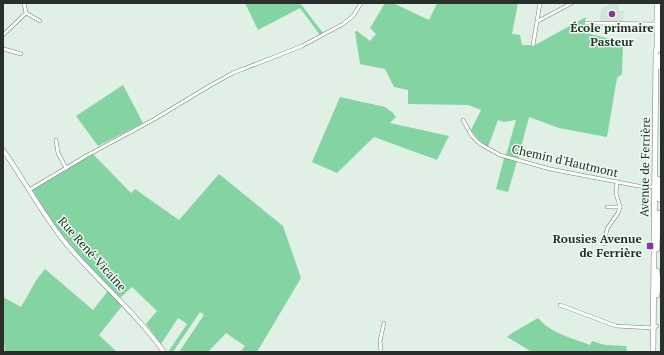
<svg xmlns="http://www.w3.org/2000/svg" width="664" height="355" font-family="'PT Serif',serif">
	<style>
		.built { fill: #d0e6d6 }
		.green { fill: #84d3a2 }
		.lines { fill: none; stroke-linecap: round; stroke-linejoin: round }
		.minor-casing { stroke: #738178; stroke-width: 4 }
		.tertiary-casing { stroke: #738178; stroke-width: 5 }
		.primary-casing { stroke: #738178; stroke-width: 6 }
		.minor { stroke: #fff; stroke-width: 3 }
		.tertiary { stroke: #fff; stroke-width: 4 }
		.primary { stroke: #fff; stroke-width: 5 }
		.poi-dot { fill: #8c36a4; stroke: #edfdf2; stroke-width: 1.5 }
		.labels { text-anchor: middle; stroke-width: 3; stroke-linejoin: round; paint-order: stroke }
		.poi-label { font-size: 12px; font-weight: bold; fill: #292f2b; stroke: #edfdf2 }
		.street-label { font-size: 12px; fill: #292f2b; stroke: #edfdf2 }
	</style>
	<rect width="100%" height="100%" fill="#e0f0e5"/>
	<polygon class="built" points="612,3 619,3 619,11 624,11 623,22 600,21 601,9"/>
	<g class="green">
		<polygon points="245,3 300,3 323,33 320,35 300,8 258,30"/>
		<polygon points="385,3 393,3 429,20 437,3 518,3 512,34 520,35 522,45 535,45 586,17 582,32 623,42 622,74 617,78 607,137 559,128 529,117 518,159 506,155 516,120 504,122 498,120 488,147 479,140 471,130 481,110 468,105 408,104 408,90 394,87 385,69 360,64 355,32 357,31 370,41 376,34 370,28"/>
		<polygon points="123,85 143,123 98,146 76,116"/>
		<polygon points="340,97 385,107 392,112 396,117 390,123 449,136 437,160 374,137 337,173 312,162"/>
		<polygon points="93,154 131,193 135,189 179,220 219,174 283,226 301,278 257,352 240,352 245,346 226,333 208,352 179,352 204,315 200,312 173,352 168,352 187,324 178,318 161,344 146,324 157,311 132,287 120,298 83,260 55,226 32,190"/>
		<polygon points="504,158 517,161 508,192 496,189"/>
		<polygon points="45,269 93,310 108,291 122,306 99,335 117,352 5,352 3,334 3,297 21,307 37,279"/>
		<path d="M538,318C552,334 570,337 590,345L592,341L605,345L626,346L627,352H532L507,337L512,333Z"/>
	</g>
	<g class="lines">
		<defs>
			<g id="minor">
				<polyline points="26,13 40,21"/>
				<polyline points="538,21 572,3"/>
				<polyline points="586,23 657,24"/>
				<polyline points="3,35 26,13 24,3"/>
				<polyline points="533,45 540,3"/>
				<polyline points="4,49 21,54"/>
				<polyline points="463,120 472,136 480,144 500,155 550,169 638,186 655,187"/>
				<polyline points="56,140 58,153 66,168"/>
				<polyline points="29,190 86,156 153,120 211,85 233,73 302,46 343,24 353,16 361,3"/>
				<polyline points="607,207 620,207"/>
				<polyline points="604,244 607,229 618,213 620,207 616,193 617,182"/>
				<polyline points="560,305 616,326 653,328 657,326"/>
				<polyline points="381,352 380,341 384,323"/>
			</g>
			<path id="tertiary" d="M3,150C25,181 43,216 68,246C99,282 136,313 164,352"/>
			<g id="primary">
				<polyline points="661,5 660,38 661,46"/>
				<polyline points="657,50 657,3"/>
				<polyline points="659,67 661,55"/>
				<polyline points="658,199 658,179"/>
				<polyline points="657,249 658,213"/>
				<polyline points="657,295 658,284 657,271"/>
				<polyline points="653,352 656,51 658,49 661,49"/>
			</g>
		</defs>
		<use href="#minor" class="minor-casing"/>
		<use href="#tertiary" class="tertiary-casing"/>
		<use href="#primary" class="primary-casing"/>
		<use href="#minor" class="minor"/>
		<use href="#tertiary" class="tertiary"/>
		<use href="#primary" class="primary"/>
	</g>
	<g class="poi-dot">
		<circle cx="612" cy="14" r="4"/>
		<rect x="646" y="242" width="8" height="8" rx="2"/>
	</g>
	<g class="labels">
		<g class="poi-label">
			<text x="612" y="32">École primaire<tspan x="612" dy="14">Pasteur</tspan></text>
			<text x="642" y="243" text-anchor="end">Rousies Avenue<tspan x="642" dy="14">de Ferrière</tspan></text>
		</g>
		<g class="street-label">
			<text transform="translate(565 161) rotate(13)" y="4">Chemin d'Hautmont</text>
			<text transform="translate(645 167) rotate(-89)" y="4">Avenue de Ferrière</text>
			<text transform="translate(92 254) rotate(48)" y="4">Rue René-Vicaine</text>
		</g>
	</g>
	<rect width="664" height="355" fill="none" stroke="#292f2b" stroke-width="8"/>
</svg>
